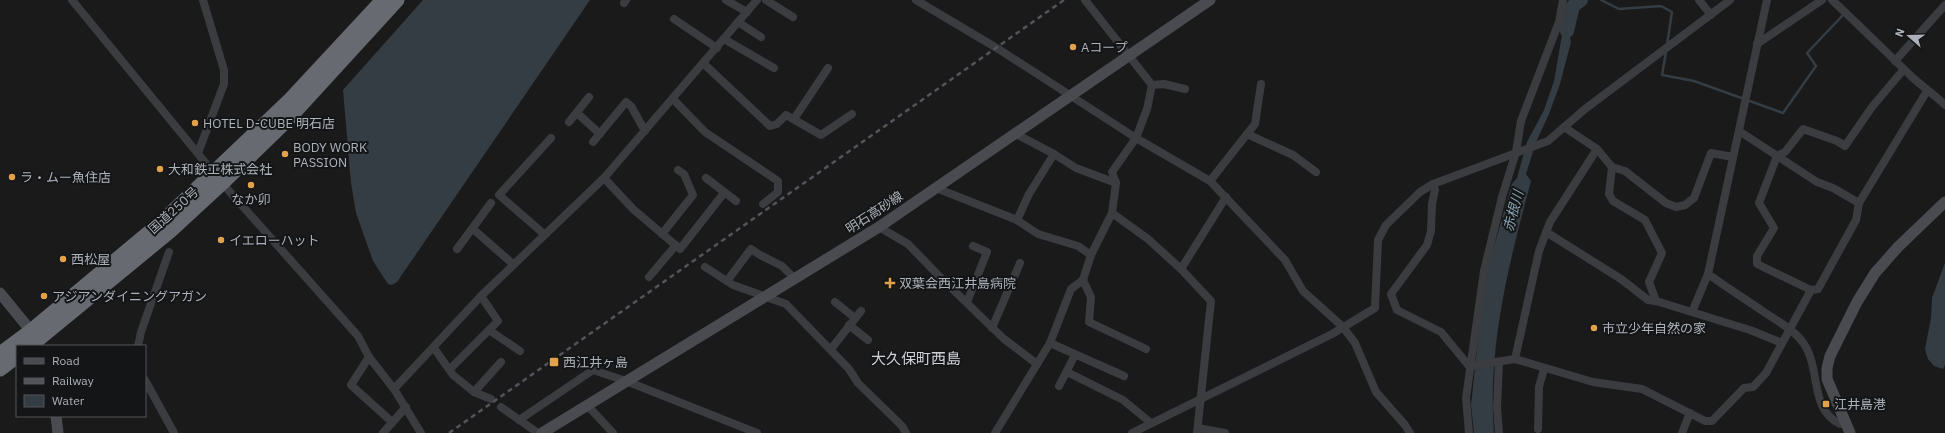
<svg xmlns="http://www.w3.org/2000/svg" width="1945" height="433" font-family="'IBM Plex Sans','Noto Sans JP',sans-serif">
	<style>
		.water { fill: #343d43 }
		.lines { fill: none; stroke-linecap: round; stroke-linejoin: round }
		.stream { stroke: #343d43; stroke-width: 2.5 }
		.river { stroke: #343d43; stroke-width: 14 }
		.street { stroke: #3b3c40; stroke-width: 8 }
		.secondary { stroke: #494b50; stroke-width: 11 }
		.highway { stroke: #676b71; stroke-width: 15 }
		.rail { stroke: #525459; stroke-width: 2.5; stroke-dasharray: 5 4; stroke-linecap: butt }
		.poi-dot { fill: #e2a24b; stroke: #141516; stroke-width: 1.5 }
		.labels { text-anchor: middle; stroke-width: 4; stroke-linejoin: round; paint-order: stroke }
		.poi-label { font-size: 13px; fill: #adb2ba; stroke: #141516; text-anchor: start }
		.street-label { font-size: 13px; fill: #adb2ba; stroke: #141516 }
		.water-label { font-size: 14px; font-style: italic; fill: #88a1b1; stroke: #141516 }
		.quarter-label { font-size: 15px; fill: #ced1d6; stroke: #141516 }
	</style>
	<rect width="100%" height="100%" fill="#1a1a1b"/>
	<g class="water">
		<polygon points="423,0 590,0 397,282 392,285 388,284 373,261 356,213 351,183 343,90"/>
		<path d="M1571,12L1569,33L1571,42L1560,84L1549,114L1536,142L1526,174L1531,181C1509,263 1487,348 1494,433H1474L1471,405L1482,303L1489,264L1512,184L1517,178L1527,142L1544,110L1554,81L1562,35Z"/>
		<polygon points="1945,263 1945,365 1943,369 1934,366 1928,359 1925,349 1931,318 1932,298"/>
	</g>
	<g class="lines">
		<g class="stream">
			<polyline points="1601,0 1619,9 1661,6 1672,12 1667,45"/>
			<polyline points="1666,52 1662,75 1694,81 1783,113 1816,66 1807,53 1845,13"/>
		</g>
		<polyline class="river" points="1567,31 1573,6 1581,0"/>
		<g class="street">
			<polyline points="72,0 222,183 358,336 369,357 394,389 421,433"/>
			<polyline points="726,0 747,12"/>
			<polyline points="766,0 793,17"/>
			<polyline points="916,0 1000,50 1136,138 1210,181 1285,260 1303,291 1343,327 1355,343 1376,392 1405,425 1410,433"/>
			<polyline points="1699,0 1711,15"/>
			<path d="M1767,0L1708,274C1726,287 1745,299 1764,312C1777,321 1795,330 1804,344C1821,369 1809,409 1840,424L1847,423"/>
			<path d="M1832,0C1859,25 1885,51 1912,77C1923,87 1935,95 1945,105"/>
			<polyline points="624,3 626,0"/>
			<polyline points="674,19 717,48"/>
			<polyline points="738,22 761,37"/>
			<polyline points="724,39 774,68"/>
			<polyline points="1757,44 1822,0"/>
			<polyline points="1895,61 1945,5"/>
			<polyline points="703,63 770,126 777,124 786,115 821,135 852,114"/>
			<polyline points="1152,85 1164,84 1185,89"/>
			<polyline points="673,99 705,132 778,181 778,192 763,204"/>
			<polyline points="577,113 600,134"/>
			<polyline points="794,119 828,68"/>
			<polyline points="569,122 589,97"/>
			<polyline points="1739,131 1817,182 1833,188 1859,203"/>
			<polyline points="1016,134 1054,154 1076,168 1116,183"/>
			<polyline points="1247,134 1293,155 1316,172"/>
			<polyline points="593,142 626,102 631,106 645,131"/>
			<polyline points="1597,149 1612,167 1625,171 1666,203 1676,207 1685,205 1694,198 1711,153 1733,157"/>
			<polyline points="198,153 224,84 224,70 203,0"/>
			<polyline points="1612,167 1609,194 1613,201 1645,220 1662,253 1649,282 1656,301"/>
			<polyline points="604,178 633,209 680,249 724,193"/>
			<polyline points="706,178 736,201"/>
			<polyline points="1210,181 1255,124 1261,84"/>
			<polyline points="1433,184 1435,190 1432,204 1431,231 1427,245 1391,294 1397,310 1441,332 1469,366"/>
			<polyline points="936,188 1017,220 1038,234 1078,246 1091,255"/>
			<polyline points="1112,213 1148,239 1181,269"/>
			<polyline points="1017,220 1029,194 1054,154"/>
			<polyline points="879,227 908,244 941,278 1004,339 1037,364"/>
			<polyline points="473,229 513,264"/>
			<polyline points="1546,232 1621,279 1648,300 1656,301 1750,330 1782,343"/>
			<polyline points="544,234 499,195 551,138"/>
			<polyline points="662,234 693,195 684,174 678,170"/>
			<polyline points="457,249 491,203"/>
			<polyline points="705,267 733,285 786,304 849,369 858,383 902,426 906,433"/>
			<polyline points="649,277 676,245"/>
			<polyline points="1083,280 1091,297 1089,322 1146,349"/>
			<polyline points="727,281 751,249 760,255 782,266 794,278"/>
			<polyline points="1811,290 1757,264 1757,256 1774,228 1759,203 1777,156 1785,152 1803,129 1837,141 1845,146 1872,107 1904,69"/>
			<polyline points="835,302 855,318"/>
			<polyline points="967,302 987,252 973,246"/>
			<polyline points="1692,312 1708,274"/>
			<polyline points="849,325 868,340"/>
			<polyline points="992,328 1020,263"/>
			<polyline points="489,330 520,351"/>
			<polyline points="1050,343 1124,376"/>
			<polyline points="138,346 141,332 169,252"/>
			<polyline points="434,348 453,375 474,392 491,399"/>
			<polyline points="831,349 861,311"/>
			<polyline points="369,357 351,385 392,422"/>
			<polyline points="1515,359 1539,251 1550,222 1597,149 1564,127"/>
			<polyline points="1499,362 1497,407 1499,433"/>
			<polyline points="1469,366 1515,359 1593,382 1642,389 1705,421 1712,421 1744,388 1753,387 1766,373 1811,290 1818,289 1856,220 1859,203 1927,91"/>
			<polyline points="450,369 498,321 481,296"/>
			<polyline points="1067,372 1123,400 1151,423"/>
			<polyline points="145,380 174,433"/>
			<polyline points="1059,386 1075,355"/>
			<polyline points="394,389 481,296 604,178 757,0"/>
			<polyline points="474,392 501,362"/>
			<polyline points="587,405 613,433"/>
			<polyline points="501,407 538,433"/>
			<polyline points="519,420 593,370 626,381 757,433"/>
			<polyline points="1198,428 1225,433"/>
			<polyline points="1538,429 1539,387 1544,369"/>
			<polyline points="383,433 406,407"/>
			<polyline points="995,433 1050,343 1071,289 1083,280 1091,255 1112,213 1116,183 1112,172 1136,138 1147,109 1152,85 1085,0"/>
			<polyline points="1132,433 1332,334 1375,308 1378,240 1386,225 1420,192 1433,184 1548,141 1585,109 1730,0"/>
			<polyline points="1197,433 1211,301 1181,269 1226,197"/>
			<polyline points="1469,433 1466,398 1484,271 1502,197 1516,152 1521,121 1559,22 1563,0"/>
			<polyline points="1682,433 1690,413"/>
		</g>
		<g class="secondary">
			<polyline points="0,293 31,331 34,338"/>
			<polyline points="56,416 58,433"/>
			<polyline points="542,433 879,227 1210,0"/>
			<polyline points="1850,433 1827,379 1827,368 1830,356 1857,302 1875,273 1898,247 1945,202"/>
		</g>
		<g class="highway">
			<polyline points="30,346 170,231 222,183 289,118 397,0"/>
			<polyline points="0,354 31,331 163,221 289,101 383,0"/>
			<polyline points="0,369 17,356"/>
		</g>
		<polyline class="rail" points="449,433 1064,0"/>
	</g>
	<g class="poi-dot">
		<circle cx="1073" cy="47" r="4"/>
		<circle cx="195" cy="123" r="4"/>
		<circle cx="285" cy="154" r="4"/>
		<circle cx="160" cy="169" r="4"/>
		<circle cx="12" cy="177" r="4"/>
		<circle cx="251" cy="185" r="4"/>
		<circle cx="221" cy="240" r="4"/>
		<circle cx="63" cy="259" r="4"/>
		<path d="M888 277h4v4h4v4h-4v4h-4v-4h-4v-4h4z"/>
		<circle cx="44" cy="296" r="4"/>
		<circle cx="1594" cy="328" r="4"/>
		<rect x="549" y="357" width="10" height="10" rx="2"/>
		<rect x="1822" y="400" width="8" height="8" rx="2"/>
	</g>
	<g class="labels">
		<g class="poi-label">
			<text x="1081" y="52">Aコープ</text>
			<text x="203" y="128">HOTEL D-CUBE 明石店</text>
			<text x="293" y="152">BODY WORK<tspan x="293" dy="15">PASSION</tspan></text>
			<text x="168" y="174">大和鉄工株式会社</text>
			<text x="20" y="182">ラ・ムー魚住店</text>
			<text x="251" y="204" text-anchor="middle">なか卯</text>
			<text x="229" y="245">イエローハット</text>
			<text x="71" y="264">西松屋</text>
			<text x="899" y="288">双葉会西江井島病院</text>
			<text x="52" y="301">アジアンダイニングアガン</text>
			<text x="1602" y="333">市立少年自然の家</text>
			<text x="563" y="367">西江井ヶ島</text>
			<text x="1834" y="409">江井島港</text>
		</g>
		<g class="street-label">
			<text transform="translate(173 210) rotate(-42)" y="5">国道250号</text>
			<text transform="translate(874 212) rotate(-33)" y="5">明石高砂線</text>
		</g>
		<g class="water-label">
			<text transform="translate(1513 211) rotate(-75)" y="5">赤根川</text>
		</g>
		<g class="quarter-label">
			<text x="916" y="364">大久保町西島</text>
		</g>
	</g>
	<rect x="16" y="345" width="130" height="72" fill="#141516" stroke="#515458"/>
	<rect x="24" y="358" width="20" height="6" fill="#494b50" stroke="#515458"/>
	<text x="52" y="365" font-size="12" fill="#adb2ba">Road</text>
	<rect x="24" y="378" width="20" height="6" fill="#525459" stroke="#515458"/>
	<text x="52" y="385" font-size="12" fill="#adb2ba">Railway</text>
	<rect x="24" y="395" width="20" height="12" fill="#343d43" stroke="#515458"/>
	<text x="52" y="405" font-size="12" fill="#adb2ba">Water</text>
	<g transform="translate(1909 36) rotate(290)" stroke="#141516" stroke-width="3" paint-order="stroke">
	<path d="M0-3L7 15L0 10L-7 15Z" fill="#adb2ba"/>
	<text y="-6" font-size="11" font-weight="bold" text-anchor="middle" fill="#adb2ba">N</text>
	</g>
</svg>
